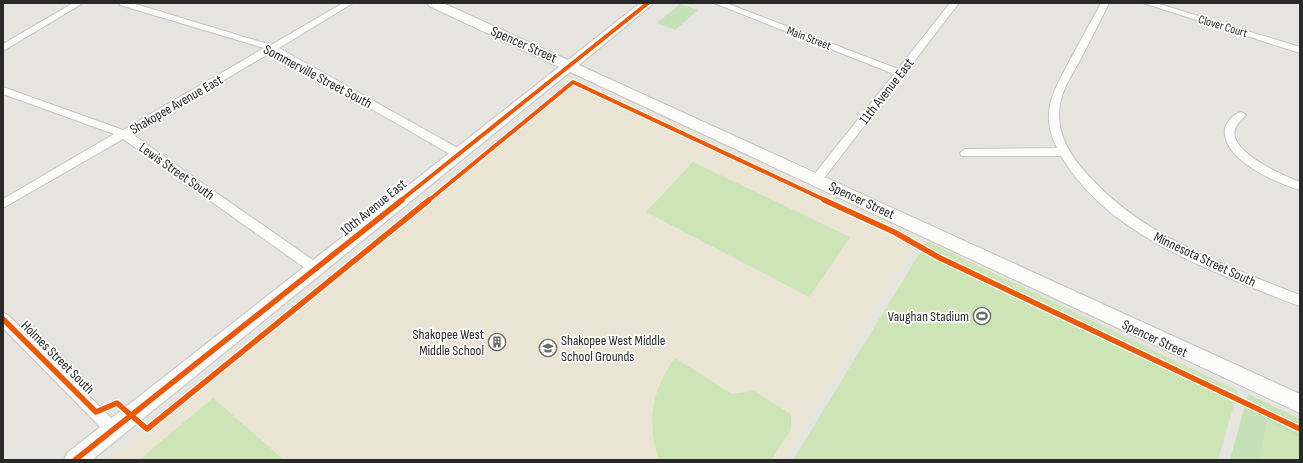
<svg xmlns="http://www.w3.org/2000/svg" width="1303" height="463" font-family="'Sofia Sans Condensed',sans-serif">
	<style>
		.education { fill: #e9e4d3 }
		.green { fill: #c4e1b8 }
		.pitch { fill: #cde5b6 }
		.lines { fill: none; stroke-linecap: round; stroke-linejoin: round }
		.street-casing { stroke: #c4c3c3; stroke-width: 2 }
		.secondary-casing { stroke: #c4c3c3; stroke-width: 2 }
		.street { fill: #fbfbfa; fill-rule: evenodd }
		.secondary { fill: #fbfbfa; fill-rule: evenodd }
		.cycleway-far1-casing { stroke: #fff; stroke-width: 6 }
		.cycleway-casing { stroke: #fff; stroke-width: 8 }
		.cycleway-far1 { stroke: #e8590c; stroke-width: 4 }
		.cycleway { stroke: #e8590c; stroke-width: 5.5 }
		.labels { text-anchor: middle; stroke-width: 3.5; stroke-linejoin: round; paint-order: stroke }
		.far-street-label { font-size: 12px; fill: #282828; stroke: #fff }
		.street-label { font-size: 14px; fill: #282828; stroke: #fff }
		.poi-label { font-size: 14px; fill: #282828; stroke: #fff; text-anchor: end }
	</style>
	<rect width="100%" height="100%" fill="#e6e4de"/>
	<polygon class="education" points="575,78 920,237 784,460 108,460"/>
	<g class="green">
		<polygon points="680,4 698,10 675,30 657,23"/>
		<polygon points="1248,394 1300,419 1300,460 1230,460"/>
	</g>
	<g class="pitch">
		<polygon points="693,162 850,237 809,297 646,212"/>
		<polygon points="927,241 1238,391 1218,460 793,460"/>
		<path d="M675,358L732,394L754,391L791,414V430L771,460H659C646,424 652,388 675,358Z"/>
		<polygon points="213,398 284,460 139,460"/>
		<polygon points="1267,421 1300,439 1300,460 1259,460"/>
	</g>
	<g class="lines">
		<defs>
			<g id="street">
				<polygon points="73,3 83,3 3,51 3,44"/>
				<polygon points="119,3 132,3 271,45 343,3 353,3 279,48 463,151 464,154 459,158 455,157 272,52 132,134 320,265 322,269 320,273 316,274 312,273 123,139 3,208 3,199 114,134 3,94 3,87 123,130 264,48 120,5"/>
				<polygon points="714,3 726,3 898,69 950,3 959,3 821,182 813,182 811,179 813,176 894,74"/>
				<path d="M1101,3H1109C1099,23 1089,43 1079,62C1070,78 1060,93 1059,112C1058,136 1071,157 1087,174C1143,237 1224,265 1300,295V306C1282,300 1264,292 1246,285C1177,257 1101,223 1061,156H961L960,153L965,149L1057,148C1039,112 1054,91 1070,60C1080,41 1091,22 1101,3Z"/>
				<polygon points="1143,3 1156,3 1300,47 1300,53"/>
				<path d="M1241,112L1246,115C1243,119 1238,122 1236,127C1224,150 1284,176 1300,182V190C1276,183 1221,159 1225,129C1226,122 1235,113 1241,112Z"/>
				<polygon points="3,313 8,315 118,425 120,430 118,435 113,437 108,435 3,328"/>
			</g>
			<polygon id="secondary" points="427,3 443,3 568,60 640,3 654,3 579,65 1300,394 1300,413 570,72 92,460 64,460 67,453 559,67 429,6"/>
		</defs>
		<use href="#street" class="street-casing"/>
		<use href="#secondary" class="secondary-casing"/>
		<use href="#street" class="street"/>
		<use href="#secondary" class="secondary"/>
		<defs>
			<g id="cycleway-far1">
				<polyline points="400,201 648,3"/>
				<polyline points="428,201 573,82 827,201"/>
			</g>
			<g id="cycleway">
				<polyline points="824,200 894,232 938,257 1300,429"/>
				<polyline points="3,319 96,412 117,403 147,429 429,200"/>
				<polyline points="75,460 402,200"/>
			</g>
		</defs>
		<use href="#cycleway-far1" class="cycleway-far1-casing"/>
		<use href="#cycleway" class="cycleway-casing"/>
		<use href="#cycleway-far1" class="cycleway-far1"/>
		<use href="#cycleway" class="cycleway"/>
	</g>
	<defs>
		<symbol id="stadium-ring" viewBox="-11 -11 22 22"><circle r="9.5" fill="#fff" stroke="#6a6a68" stroke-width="1.5"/><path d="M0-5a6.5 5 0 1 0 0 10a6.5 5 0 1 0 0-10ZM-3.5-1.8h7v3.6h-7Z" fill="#6a6a68"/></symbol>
		<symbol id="building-ring" viewBox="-11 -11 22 22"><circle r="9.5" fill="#fff" stroke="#6a6a68" stroke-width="1.5"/><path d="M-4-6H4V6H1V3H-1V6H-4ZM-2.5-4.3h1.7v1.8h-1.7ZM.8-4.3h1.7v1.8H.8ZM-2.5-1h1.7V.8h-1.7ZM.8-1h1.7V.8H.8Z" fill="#6a6a68"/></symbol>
		<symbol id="school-ring" viewBox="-11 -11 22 22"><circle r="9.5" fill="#fff" stroke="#6a6a68" stroke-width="1.5"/><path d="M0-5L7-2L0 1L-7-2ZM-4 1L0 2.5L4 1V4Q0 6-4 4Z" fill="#6a6a68"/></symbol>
	</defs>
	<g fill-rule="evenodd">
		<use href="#stadium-ring" x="972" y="306" width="20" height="20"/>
		<use href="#building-ring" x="487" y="332" width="20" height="20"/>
		<use href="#school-ring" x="538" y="338" width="20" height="20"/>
	</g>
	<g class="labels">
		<g class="far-street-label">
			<text transform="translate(1223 26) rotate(17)" y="4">Clover Court</text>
			<text transform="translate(809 38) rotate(21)" y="4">Main Street</text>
		</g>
		<g class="street-label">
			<text transform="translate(524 44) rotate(24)" y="5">Spencer Street</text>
			<text transform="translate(318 76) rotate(28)" y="5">Sommerville Street South</text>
			<text transform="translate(886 91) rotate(-52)" y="5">11th Avenue East</text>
			<text transform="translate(176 104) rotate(-30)" y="5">Shakopee Avenue East</text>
			<text transform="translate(177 171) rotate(35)" y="5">Lewis Street South</text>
			<text transform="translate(862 200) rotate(25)" y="5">Spencer Street</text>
			<text transform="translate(373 207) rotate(-39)" y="5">10th Avenue East</text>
			<text transform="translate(1205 259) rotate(25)" y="5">Minnesota Street South</text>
			<text transform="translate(1155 338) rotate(25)" y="5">Spencer Street</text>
			<text transform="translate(58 357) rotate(45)" y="5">Holmes Street South</text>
		</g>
		<g class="poi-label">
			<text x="969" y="321">Vaughan Stadium</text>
			<text x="484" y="339">Shakopee West<tspan x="484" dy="16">Middle School</tspan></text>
			<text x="561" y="345" text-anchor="start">Shakopee West Middle<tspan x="561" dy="16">School Grounds</tspan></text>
		</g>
	</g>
	<rect width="1303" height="463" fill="none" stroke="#282828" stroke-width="8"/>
</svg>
